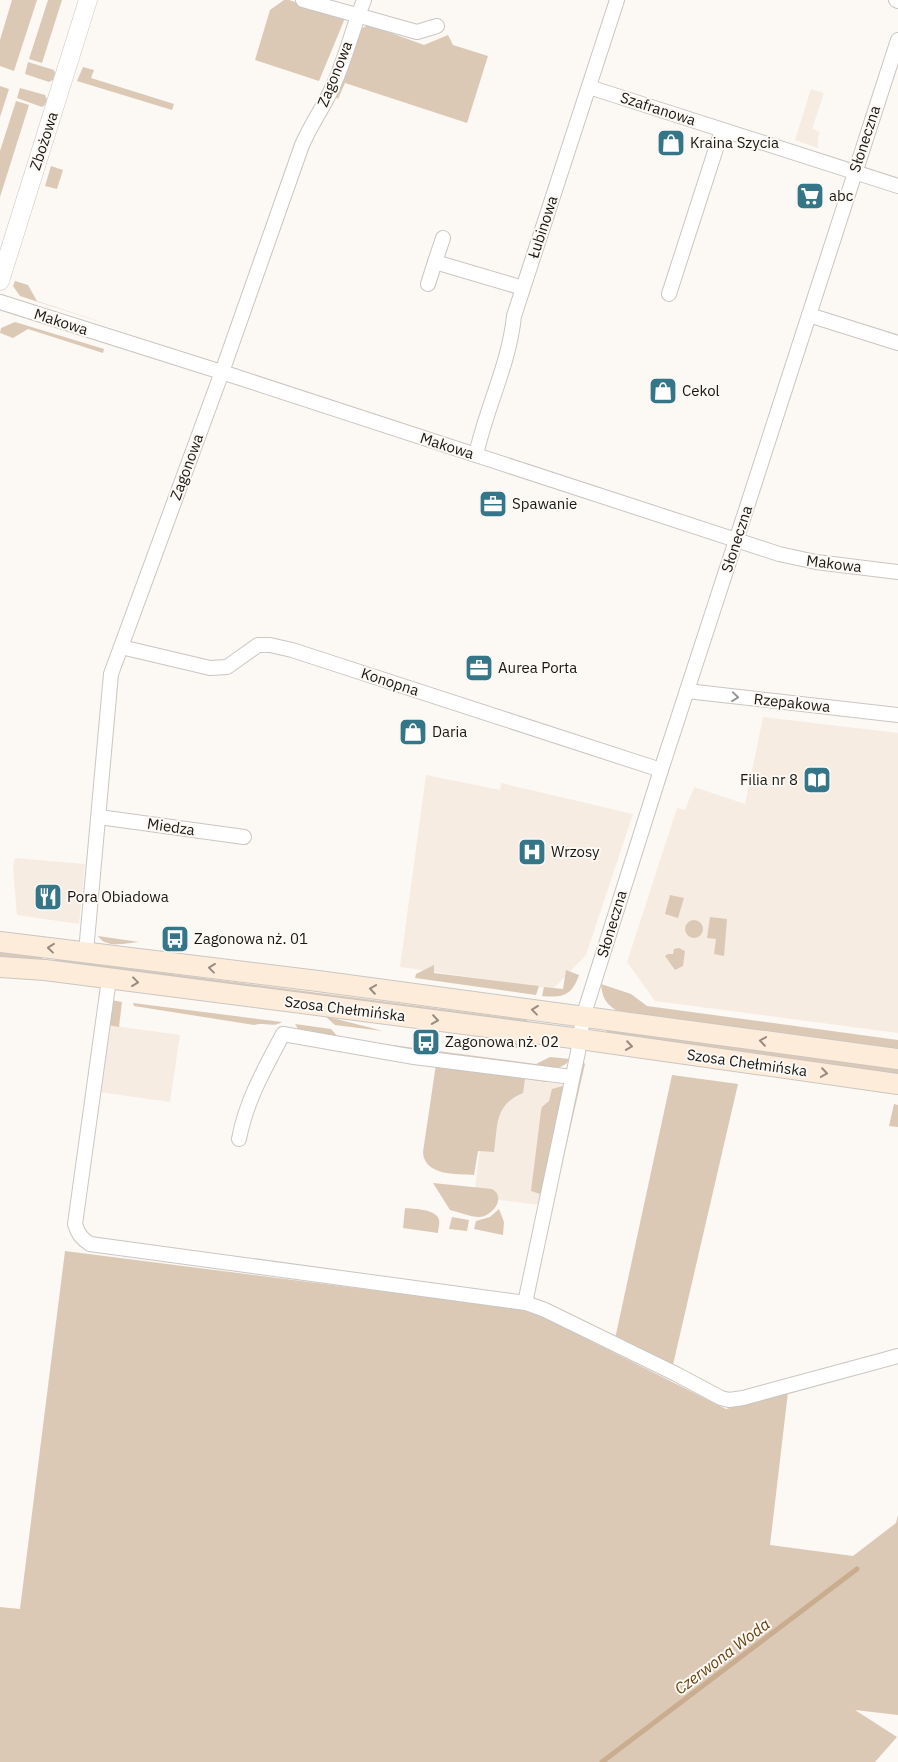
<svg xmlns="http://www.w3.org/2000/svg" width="898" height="1762" font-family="'IBM Plex Sans',sans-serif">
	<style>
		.built { fill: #f6ece2 }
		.green { fill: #dbc9b6 }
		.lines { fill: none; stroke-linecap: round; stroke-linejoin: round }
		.stream { stroke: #caad8f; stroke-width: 5 }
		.minor-casing { stroke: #cac6c2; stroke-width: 16 }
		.tertiary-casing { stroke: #cac6c2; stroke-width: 19 }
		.secondary-casing { stroke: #cac6c2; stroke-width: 22 }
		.minor { stroke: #fff; stroke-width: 14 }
		.tertiary { stroke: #fff; stroke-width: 18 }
		.secondary { stroke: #fdecda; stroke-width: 20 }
		.oneway { stroke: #979796 }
		.oneway2 { stroke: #968c81 }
		.labels { text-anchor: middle; stroke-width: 4; stroke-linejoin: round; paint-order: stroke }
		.street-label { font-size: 15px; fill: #181715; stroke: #fcf8f4 }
		.poi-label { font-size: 15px; fill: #181715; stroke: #fcf8f4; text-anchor: start }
		.water-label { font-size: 16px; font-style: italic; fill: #6a4310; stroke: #fcf8f4 }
	</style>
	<rect width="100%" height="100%" fill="#fcf8f4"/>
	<g class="built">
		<polygon points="811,89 824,93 812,129 820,132 818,138 818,148 795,140"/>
		<polygon points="763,717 898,733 898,1033 655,1001 627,962 677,808 685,810 694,787 745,804"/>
		<polygon points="426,775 500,790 501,783 633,814 586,955 553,989 400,967"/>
		<polygon points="15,858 85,864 79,924 17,915 13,869"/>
		<polygon points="107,1025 180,1035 170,1102 99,1092"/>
		<polygon points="489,1074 566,1085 541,1205 474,1197"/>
	</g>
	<g class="green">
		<polygon points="12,0 37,0 14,71 0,66 0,40"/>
		<polygon points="48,0 62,0 42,63 29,59"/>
		<polygon points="284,0 289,0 345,18 319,81 255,60 270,10"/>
		<polygon points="369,25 424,45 448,35 453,45 488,56 467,123 345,83 338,99 335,97 360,29"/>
		<polygon points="28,62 54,70 55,73 53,80 49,82 25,74"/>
		<polygon points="83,67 94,70 91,78 174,104 172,110 77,81"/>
		<polygon points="0,86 9,89 0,117"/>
		<polygon points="20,88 45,95 47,100 45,105 42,107 17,98"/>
		<polygon points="16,101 29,105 0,197 0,151"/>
		<polygon points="51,166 63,170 57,189 45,186"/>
		<polygon points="15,281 28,285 37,301 119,328 20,296 13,286"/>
		<polygon points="15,322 104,349 103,353 28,329 13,338 0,333 1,328"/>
		<polygon points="670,895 684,898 678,918 665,914"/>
		<polygon points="710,917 727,919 724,956 714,954 716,939 707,938"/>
		<circle cx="694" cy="929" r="9"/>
		<path d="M98,936L139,942C126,943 106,949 98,936Z"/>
		<polygon points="679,948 685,951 683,966 675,970 665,956 668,954 673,954 674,949"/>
		<polygon points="0,952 43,956 42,961 0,958"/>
		<polygon points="57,959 527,1020 527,1023 56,962"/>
		<polygon points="434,965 434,973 539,986 536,995 415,978 416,974"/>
		<path d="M566,970L579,975C572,996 562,998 542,996L544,987L563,989Z"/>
		<path d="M601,984L631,994L647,1006L898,1040V1049L618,1011C606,1005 602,997 601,984Z"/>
		<polygon points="111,1000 122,1002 119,1027 107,1025"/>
		<path d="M133,1003L282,1022C274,1028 263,1022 254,1025L134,1006Z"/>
		<polygon points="325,1016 383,1031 335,1025"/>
		<polygon points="295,1024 331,1029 339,1038 536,1064 550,1057 570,1059 566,1064 554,1070 339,1042 312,1031 298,1029"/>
		<polygon points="606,1030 898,1069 898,1074 607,1033"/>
		<polygon points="524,1042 517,1048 489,1045"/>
		<polygon points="583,1062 585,1064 542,1251 581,1063"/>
		<path d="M436,1064L548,1080L546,1082L525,1079L523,1093C494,1105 498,1125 494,1152L478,1151L474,1175C457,1174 424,1176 423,1152Z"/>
		<polygon points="672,1075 738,1084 672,1369 615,1339"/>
		<polygon points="566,1085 543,1195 531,1191 541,1111 542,1107 549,1101 552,1089"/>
		<polygon points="894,1104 898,1105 898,1127 889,1126"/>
		<path d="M433,1183L492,1189C507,1197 492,1217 479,1217C470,1217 459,1212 450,1210Z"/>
		<path d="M405,1208C414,1209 437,1209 439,1220C440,1224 438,1229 438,1233L403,1228Z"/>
		<polygon points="499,1209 504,1222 503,1235 474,1229 476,1221 490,1217"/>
		<polygon points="452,1217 469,1220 467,1231 449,1229"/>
		<polygon points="65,1251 529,1310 726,1409 788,1392 770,1545 853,1556 896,1523 898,1515 898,1715 855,1710 897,1737 875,1762 0,1762 0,1607 20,1609"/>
	</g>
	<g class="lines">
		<polyline class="stream" points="602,1762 857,1569"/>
		<defs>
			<g id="minor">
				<polyline points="303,0 417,32 437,26"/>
				<polyline points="896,0 898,1"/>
				<polyline points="589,87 898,186"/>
				<polyline points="435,262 443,238"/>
				<polyline points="428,284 435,262 523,288"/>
				<polyline points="669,294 722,130"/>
				<polyline points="0,302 234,376 779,554 816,562 898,572"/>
				<polyline points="809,315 898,343"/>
				<path d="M476,455C486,408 509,365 514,316L617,0"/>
				<polyline points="121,647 210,668 227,667 258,645 270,645 292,650 661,770"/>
				<polyline points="687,691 898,715"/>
				<polyline points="99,817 244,837"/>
				<path d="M86,952L111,674L222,372L302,145C311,124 325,105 334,84C346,57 353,27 364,0"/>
				<path d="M109,979L75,1224C78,1234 82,1239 90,1244L526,1303L545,1310L676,1374L721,1398L729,1400L743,1398L898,1356"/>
				<path d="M239,1139C246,1101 265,1068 283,1034L414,1057L572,1077"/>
				<polyline points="525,1303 578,1052 583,1017 661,770 744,516 898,40"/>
			</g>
			<polyline id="tertiary" points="0,281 88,0"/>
			<g id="secondary">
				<polyline points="0,942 318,981 898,1059"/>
				<polyline points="0,967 45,970 580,1039 898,1084"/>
			</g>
		</defs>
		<use href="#minor" class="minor-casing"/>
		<use href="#tertiary" class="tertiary-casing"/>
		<use href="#secondary" class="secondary-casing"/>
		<use href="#minor" class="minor"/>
		<use href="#tertiary" class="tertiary"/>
		<use href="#secondary" class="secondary"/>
	</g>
	<defs><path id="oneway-chevron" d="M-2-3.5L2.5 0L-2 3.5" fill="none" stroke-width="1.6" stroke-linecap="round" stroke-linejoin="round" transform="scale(1.25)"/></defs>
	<use class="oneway" href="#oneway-chevron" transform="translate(735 697) rotate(6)"/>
	<g class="oneway2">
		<use href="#oneway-chevron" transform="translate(51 948) rotate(-174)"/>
		<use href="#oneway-chevron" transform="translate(212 968) rotate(-173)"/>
		<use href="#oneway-chevron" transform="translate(135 982) rotate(7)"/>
		<use href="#oneway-chevron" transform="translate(373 989) rotate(-172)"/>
		<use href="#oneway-chevron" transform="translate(535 1010) rotate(-173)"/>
		<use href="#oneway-chevron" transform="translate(435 1020) rotate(8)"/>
		<use href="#oneway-chevron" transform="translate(763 1041) rotate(-172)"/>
		<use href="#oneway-chevron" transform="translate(629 1046) rotate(8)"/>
		<use href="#oneway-chevron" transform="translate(824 1073) rotate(8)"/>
	</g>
	<defs>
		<symbol id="shop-square" viewBox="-11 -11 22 22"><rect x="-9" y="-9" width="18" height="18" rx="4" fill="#347688" stroke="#fcf8f4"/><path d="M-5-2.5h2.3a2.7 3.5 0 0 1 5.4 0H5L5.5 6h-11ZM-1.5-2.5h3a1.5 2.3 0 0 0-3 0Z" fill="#fff"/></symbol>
		<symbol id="supermarket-square" viewBox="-11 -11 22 22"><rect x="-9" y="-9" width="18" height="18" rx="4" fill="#347688" stroke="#fcf8f4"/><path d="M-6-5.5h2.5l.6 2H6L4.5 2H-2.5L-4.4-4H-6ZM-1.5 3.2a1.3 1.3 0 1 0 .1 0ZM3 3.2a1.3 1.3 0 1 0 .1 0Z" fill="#fff"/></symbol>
		<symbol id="office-square" viewBox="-11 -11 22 22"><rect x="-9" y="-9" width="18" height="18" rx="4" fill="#347688" stroke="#fcf8f4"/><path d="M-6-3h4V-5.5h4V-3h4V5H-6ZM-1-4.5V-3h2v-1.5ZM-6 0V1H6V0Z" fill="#fff"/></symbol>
		<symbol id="library-square" viewBox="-11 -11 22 22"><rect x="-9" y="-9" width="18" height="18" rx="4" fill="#347688" stroke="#fcf8f4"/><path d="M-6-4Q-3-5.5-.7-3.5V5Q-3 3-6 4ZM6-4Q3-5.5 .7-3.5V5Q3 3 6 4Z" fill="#fff"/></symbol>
		<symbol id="hospital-square" viewBox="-11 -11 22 22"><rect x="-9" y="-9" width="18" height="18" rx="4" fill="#347688" stroke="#fcf8f4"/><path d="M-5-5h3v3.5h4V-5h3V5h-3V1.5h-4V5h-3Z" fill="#fff"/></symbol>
		<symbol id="restaurant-square" viewBox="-11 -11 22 22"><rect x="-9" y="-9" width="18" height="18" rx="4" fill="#347688" stroke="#fcf8f4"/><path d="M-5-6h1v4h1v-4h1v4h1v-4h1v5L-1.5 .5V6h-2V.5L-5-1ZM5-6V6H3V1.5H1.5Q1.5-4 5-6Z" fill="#fff"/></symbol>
		<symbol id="bus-square" viewBox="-11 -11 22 22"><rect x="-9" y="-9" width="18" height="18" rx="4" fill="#347688" stroke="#fcf8f4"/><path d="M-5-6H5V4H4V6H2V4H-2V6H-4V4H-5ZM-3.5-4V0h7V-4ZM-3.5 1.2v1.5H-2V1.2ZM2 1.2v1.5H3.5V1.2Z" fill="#fff"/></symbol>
	</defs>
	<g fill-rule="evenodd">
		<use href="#shop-square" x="655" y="127" width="32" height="32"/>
		<use href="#supermarket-square" x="794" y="180" width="32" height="32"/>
		<use href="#shop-square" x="647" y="375" width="32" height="32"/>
		<use href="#office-square" x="477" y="488" width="32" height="32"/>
		<use href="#office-square" x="463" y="652" width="32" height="32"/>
		<use href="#shop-square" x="397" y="716" width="32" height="32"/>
		<use href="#library-square" x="801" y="764" width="32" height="32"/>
		<use href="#hospital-square" x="516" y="836" width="32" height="32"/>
		<use href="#restaurant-square" x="32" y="881" width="32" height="32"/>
		<use href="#bus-square" x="159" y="923" width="32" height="32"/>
		<use href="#bus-square" x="410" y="1026" width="32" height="32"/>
	</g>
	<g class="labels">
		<g class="street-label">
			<text transform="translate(335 74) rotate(-68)" y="5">Zagonowa</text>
			<text transform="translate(658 109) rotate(18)" y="5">Szafranowa</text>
			<text transform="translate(865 139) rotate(-72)" y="5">Słoneczna</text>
			<text transform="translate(44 141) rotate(-72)" y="5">Zbożowa</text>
			<text transform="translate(543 227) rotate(-72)" y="5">Łubinowa</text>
			<text transform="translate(61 322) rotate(18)" y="5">Makowa</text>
			<text transform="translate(447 446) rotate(18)" y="5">Makowa</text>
			<text transform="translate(187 467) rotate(-70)" y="5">Zagonowa</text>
			<text transform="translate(737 539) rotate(-72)" y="5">Słoneczna</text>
			<text transform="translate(834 564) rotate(7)" y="5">Makowa</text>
			<text transform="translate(390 682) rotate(18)" y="5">Konopna</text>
			<text transform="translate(792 703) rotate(6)" y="5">Rzepakowa</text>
			<text transform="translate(171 827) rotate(8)" y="5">Miedza</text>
			<text transform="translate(612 924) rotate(-73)" y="5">Słoneczna</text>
			<text transform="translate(345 1009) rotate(7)" y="5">Szosa Chełmińska</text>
			<text transform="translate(747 1063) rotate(8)" y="5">Szosa Chełmińska</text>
		</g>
		<g class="poi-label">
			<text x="690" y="148">Kraina Szycia</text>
			<text x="829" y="201">abc</text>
			<text x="682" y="396">Cekol</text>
			<text x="512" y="509">Spawanie</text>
			<text x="498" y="673">Aurea Porta</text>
			<text x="432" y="737">Daria</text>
			<text x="798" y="785" text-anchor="end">Filia nr 8</text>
			<text x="551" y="857">Wrzosy</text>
			<text x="67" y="902">Pora Obiadowa</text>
			<text x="194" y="944">Zagonowa nż. 01</text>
			<text x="445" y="1047">Zagonowa nż. 02</text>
		</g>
		<g class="water-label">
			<text transform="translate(722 1656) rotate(-37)" y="6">Czerwona Woda</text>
		</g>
	</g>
</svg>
